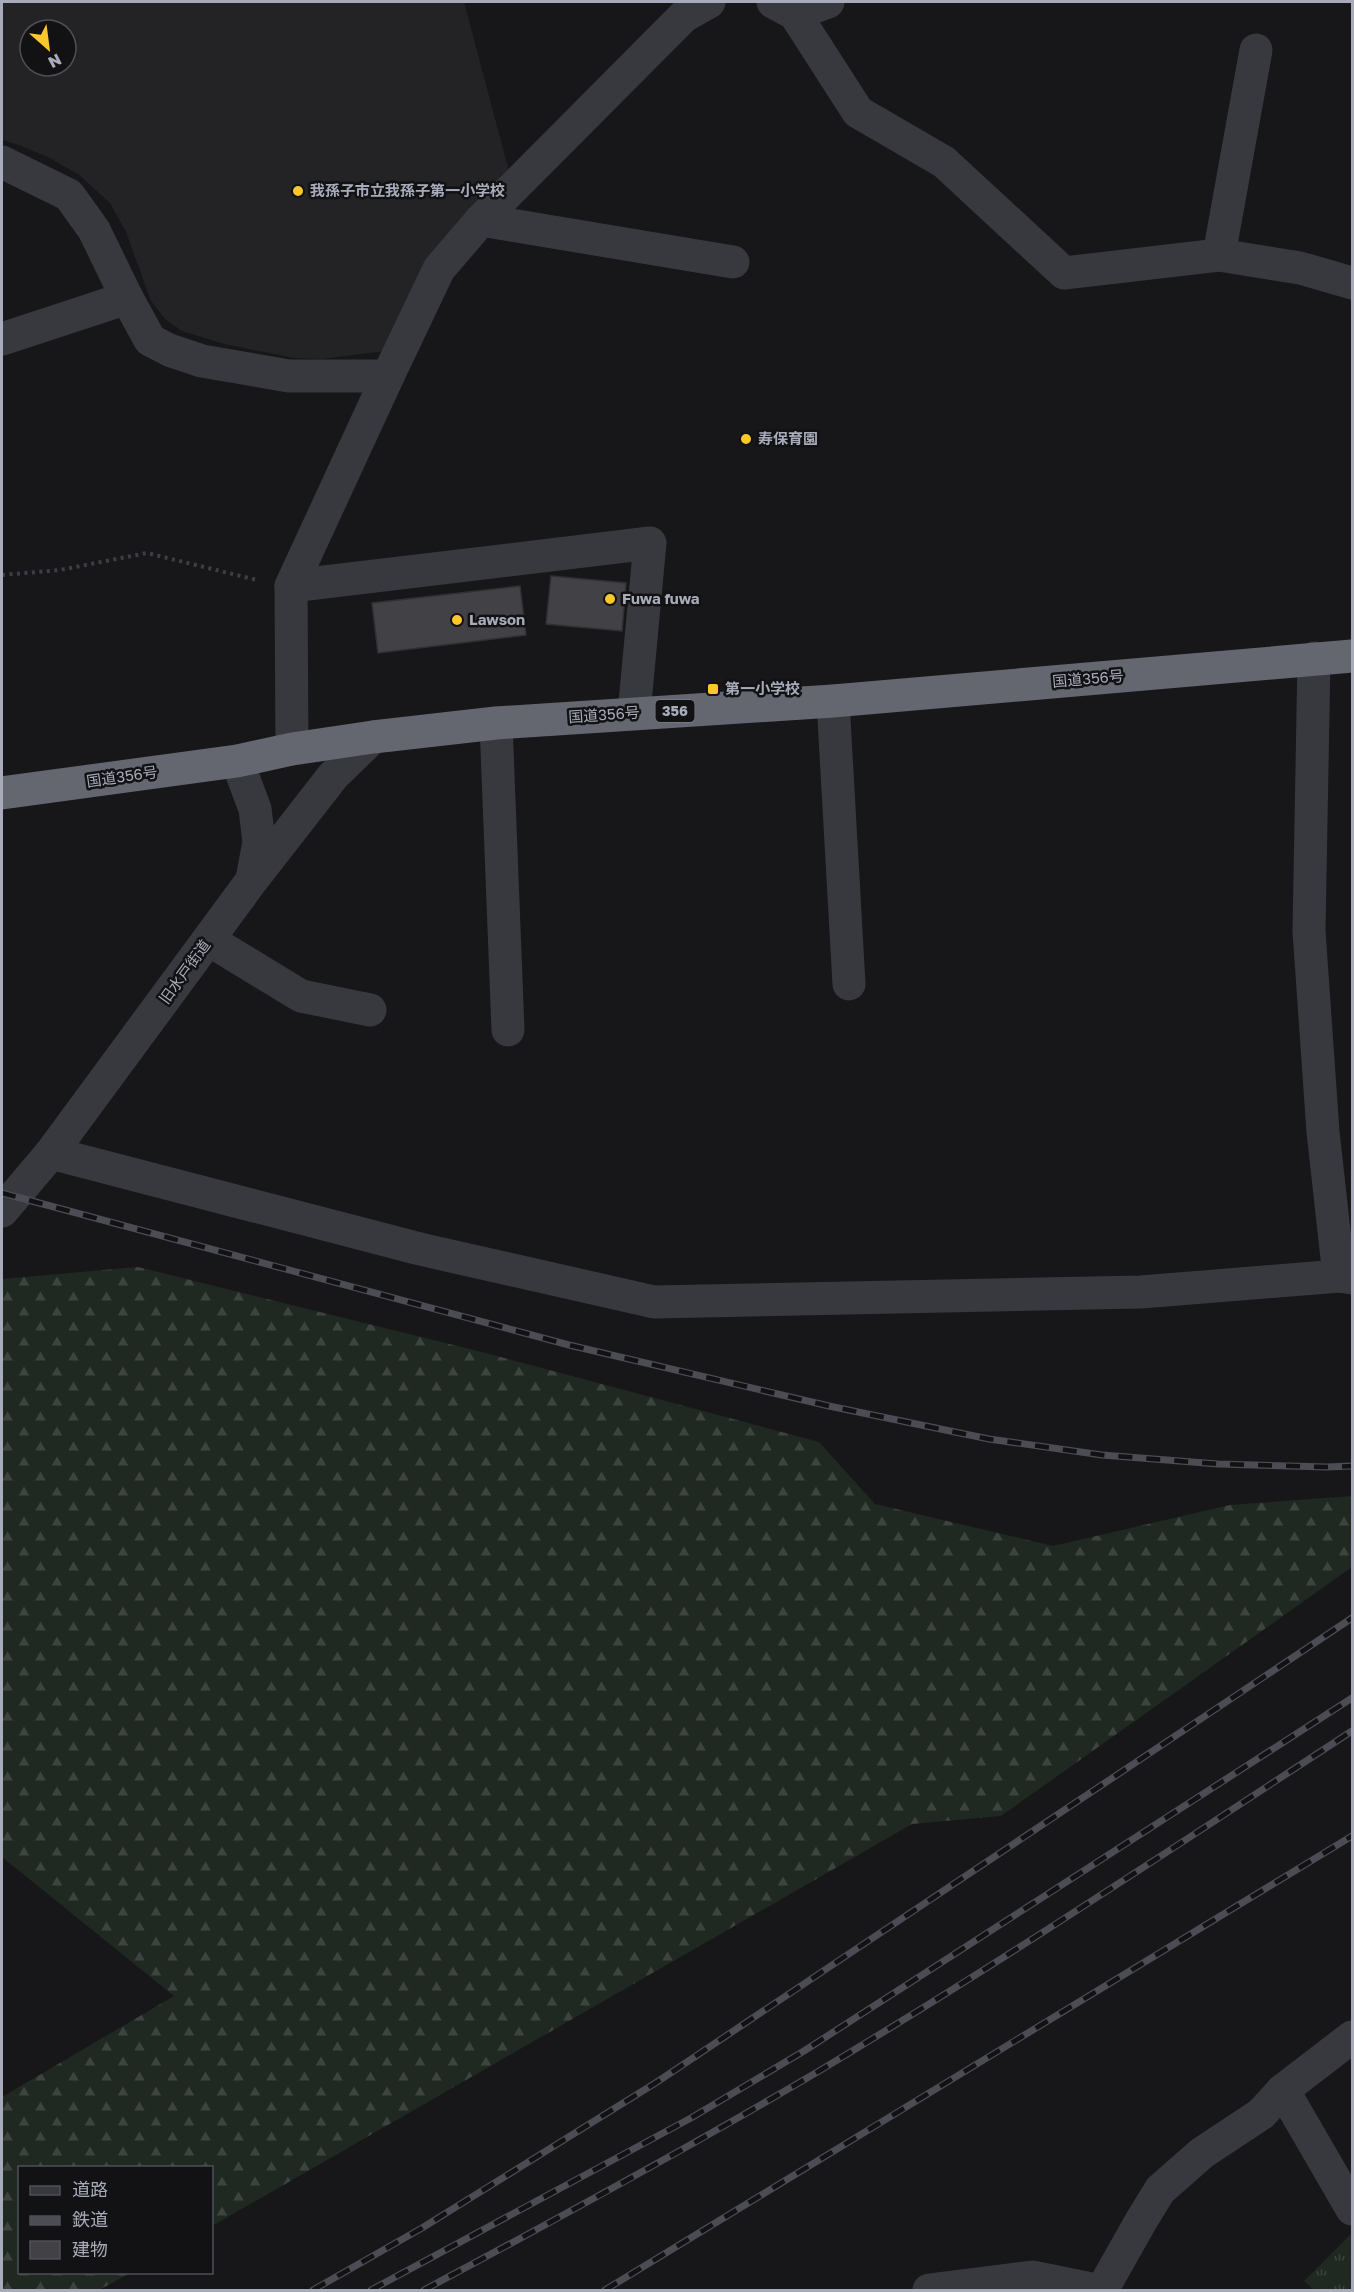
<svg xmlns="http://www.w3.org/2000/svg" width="1354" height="2292" font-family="'Golos Text','Noto Sans JP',sans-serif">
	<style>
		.built { fill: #232326; fill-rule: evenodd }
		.grass { fill: url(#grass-tufts) }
		.forest { fill: url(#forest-firs) }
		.building { fill: #414146; stroke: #313135; stroke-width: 1.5 }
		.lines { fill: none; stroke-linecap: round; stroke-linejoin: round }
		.path { stroke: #3e3f46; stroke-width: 4; stroke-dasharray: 3 4.5; stroke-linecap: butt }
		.minor { stroke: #38383f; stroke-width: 33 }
		.highway { stroke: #646670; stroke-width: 33 }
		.rail-casing { stroke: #4b4c54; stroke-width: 7 }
		.rail { stroke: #121214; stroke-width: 4.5; stroke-dasharray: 14; stroke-linecap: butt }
		.poi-dot { fill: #fdc72c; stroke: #121214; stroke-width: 2 }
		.labels { text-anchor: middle; stroke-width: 5; stroke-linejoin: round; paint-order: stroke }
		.shield { fill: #121214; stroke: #7b7e88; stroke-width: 1.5 }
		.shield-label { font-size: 14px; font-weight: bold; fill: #a8acba }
		.poi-label { font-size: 15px; font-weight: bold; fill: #a8acba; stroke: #121214; text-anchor: start }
		.street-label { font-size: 15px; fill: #a8acba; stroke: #121214 }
	</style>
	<defs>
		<pattern id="grass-tufts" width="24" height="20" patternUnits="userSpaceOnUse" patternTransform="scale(1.5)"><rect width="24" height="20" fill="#1f2821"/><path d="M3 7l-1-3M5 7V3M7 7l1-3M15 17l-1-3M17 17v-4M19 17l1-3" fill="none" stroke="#3d443f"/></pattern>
		<pattern id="forest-firs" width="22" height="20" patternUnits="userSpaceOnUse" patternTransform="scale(1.5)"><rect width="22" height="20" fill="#1f2821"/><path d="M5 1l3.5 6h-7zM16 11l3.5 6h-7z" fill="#3d443f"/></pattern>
	</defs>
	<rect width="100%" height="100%" fill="#171719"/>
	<path class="built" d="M2,2H464L511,179L385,351L322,359L294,358L224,344L182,331L165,319L151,301L126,232L110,203L78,174L48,157L19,145L2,140ZM30,30H66V66H30Z"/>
	<polygon class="grass" points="1352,2233 1352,2290 1314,2290 1304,2281"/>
	<polygon class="forest" points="138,1267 478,1351 819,1442 875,1504 1053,1546 1230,1505 1352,1496 1352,1567 1001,1816 912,1824 212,2226 212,2168 20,2168 20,2272 130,2273 99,2290 2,2290 2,2097 174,1996 2,1857 2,1279"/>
	<g class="building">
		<polygon points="551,576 626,583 622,631 546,624"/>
		<polygon points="520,586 526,635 378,653 372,603"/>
	</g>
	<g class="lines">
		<polyline class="path" points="2,575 60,570 147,553 257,580"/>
		<g class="minor">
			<polyline points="773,2 795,14 858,112 944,162 1064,273 1219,255 1300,268 1352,283"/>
			<polyline points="795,14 828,2"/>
			<polyline points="2,162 69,195 94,230 127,298 150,340 169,350 202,361 289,376 388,376"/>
			<polyline points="481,220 733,262"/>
			<polyline points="1219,255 1256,50"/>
			<polyline points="2,339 127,298"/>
			<polyline points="291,586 650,543 634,713"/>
			<polyline points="1314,658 1309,931 1323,1132 1339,1276"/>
			<polyline points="833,701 849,984"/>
			<polyline points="496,723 508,1030"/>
			<polyline points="292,749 291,586 388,376 439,269 481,220 684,16 709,2"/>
			<polyline points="237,761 255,809 259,842 252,879"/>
			<polyline points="209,940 301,996 370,1010"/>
			<polyline points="51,1153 420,1249 654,1302 1141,1292 1339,1276 1352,1278"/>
			<polyline points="2,1211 51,1153 252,880 333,776 373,737"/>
			<polyline points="1283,2090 1352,2209"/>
			<polyline points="929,2290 1032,2277 1096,2290"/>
			<polyline points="1102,2290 1141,2221 1160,2190 1202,2153 1261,2114 1283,2090 1352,2037"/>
		</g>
		<polyline class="highway" points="2,793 237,761 292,749 373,737 496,723 833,701 1352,656"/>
		<defs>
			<g id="rail">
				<polyline points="2,1193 569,1345 829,1406 989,1439 1102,1455 1218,1464 1327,1467 1352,1466"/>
				<polyline points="313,2290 422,2228 657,2082 1352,1618"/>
				<polyline points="371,2290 691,2118 804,2051 1352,1698"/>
				<path d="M424,2290C557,2219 690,2147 819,2071C1000,1963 1176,1846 1352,1731"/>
				<polyline points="605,2290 1352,1836"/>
			</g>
		</defs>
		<use href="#rail" class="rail-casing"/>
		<use href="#rail" class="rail"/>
	</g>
	<g class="poi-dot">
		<circle cx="298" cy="191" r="6"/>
		<circle cx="746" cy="439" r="6"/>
		<circle cx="610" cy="599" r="6"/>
		<circle cx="457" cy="620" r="6"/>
		<rect x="707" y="683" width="12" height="12" rx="3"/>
	</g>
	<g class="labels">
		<rect class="shield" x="655.5" y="700" width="39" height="22" rx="4.5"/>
		<g class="shield-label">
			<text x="675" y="716">356</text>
		</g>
		<g class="poi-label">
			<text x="310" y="196">我孫子市立我孫子第一小学校</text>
			<text x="758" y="444">寿保育園</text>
			<text x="622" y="604">Fuwa fuwa</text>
			<text x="469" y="625">Lawson</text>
			<text x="725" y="694">第一小学校</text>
		</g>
		<g class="street-label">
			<text transform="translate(1088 679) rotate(-5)" y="5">国道356号</text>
			<text transform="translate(604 715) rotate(-4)" y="5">国道356号</text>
			<text transform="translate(122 777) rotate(-8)" y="5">国道356号</text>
			<text transform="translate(185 972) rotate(-54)" y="5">旧水戸街道</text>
		</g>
	</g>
	<rect width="1354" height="2292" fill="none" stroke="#a8acba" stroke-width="6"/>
	<rect x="18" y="2166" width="195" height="108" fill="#121214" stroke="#4e5056" stroke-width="1.5"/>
	<rect x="30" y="2186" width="30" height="9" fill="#38383f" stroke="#4e5056" stroke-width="1.5"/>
	<text x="72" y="2196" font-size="18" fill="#a8acba">道路</text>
	<rect x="30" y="2216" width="30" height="9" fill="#4b4c54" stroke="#4e5056" stroke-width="1.5"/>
	<text x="72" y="2226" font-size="18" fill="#a8acba">鉄道</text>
	<rect x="30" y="2241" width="30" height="18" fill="#414146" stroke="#4e5056" stroke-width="1.5"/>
	<text x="72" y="2256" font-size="18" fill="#a8acba">建物</text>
	<g transform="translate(48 48) rotate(152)"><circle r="28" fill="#121214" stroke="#4e5056" stroke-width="1.5"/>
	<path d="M0-4.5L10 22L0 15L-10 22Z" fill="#fdc72c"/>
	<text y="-9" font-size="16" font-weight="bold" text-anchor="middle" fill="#a8acba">N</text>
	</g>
</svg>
